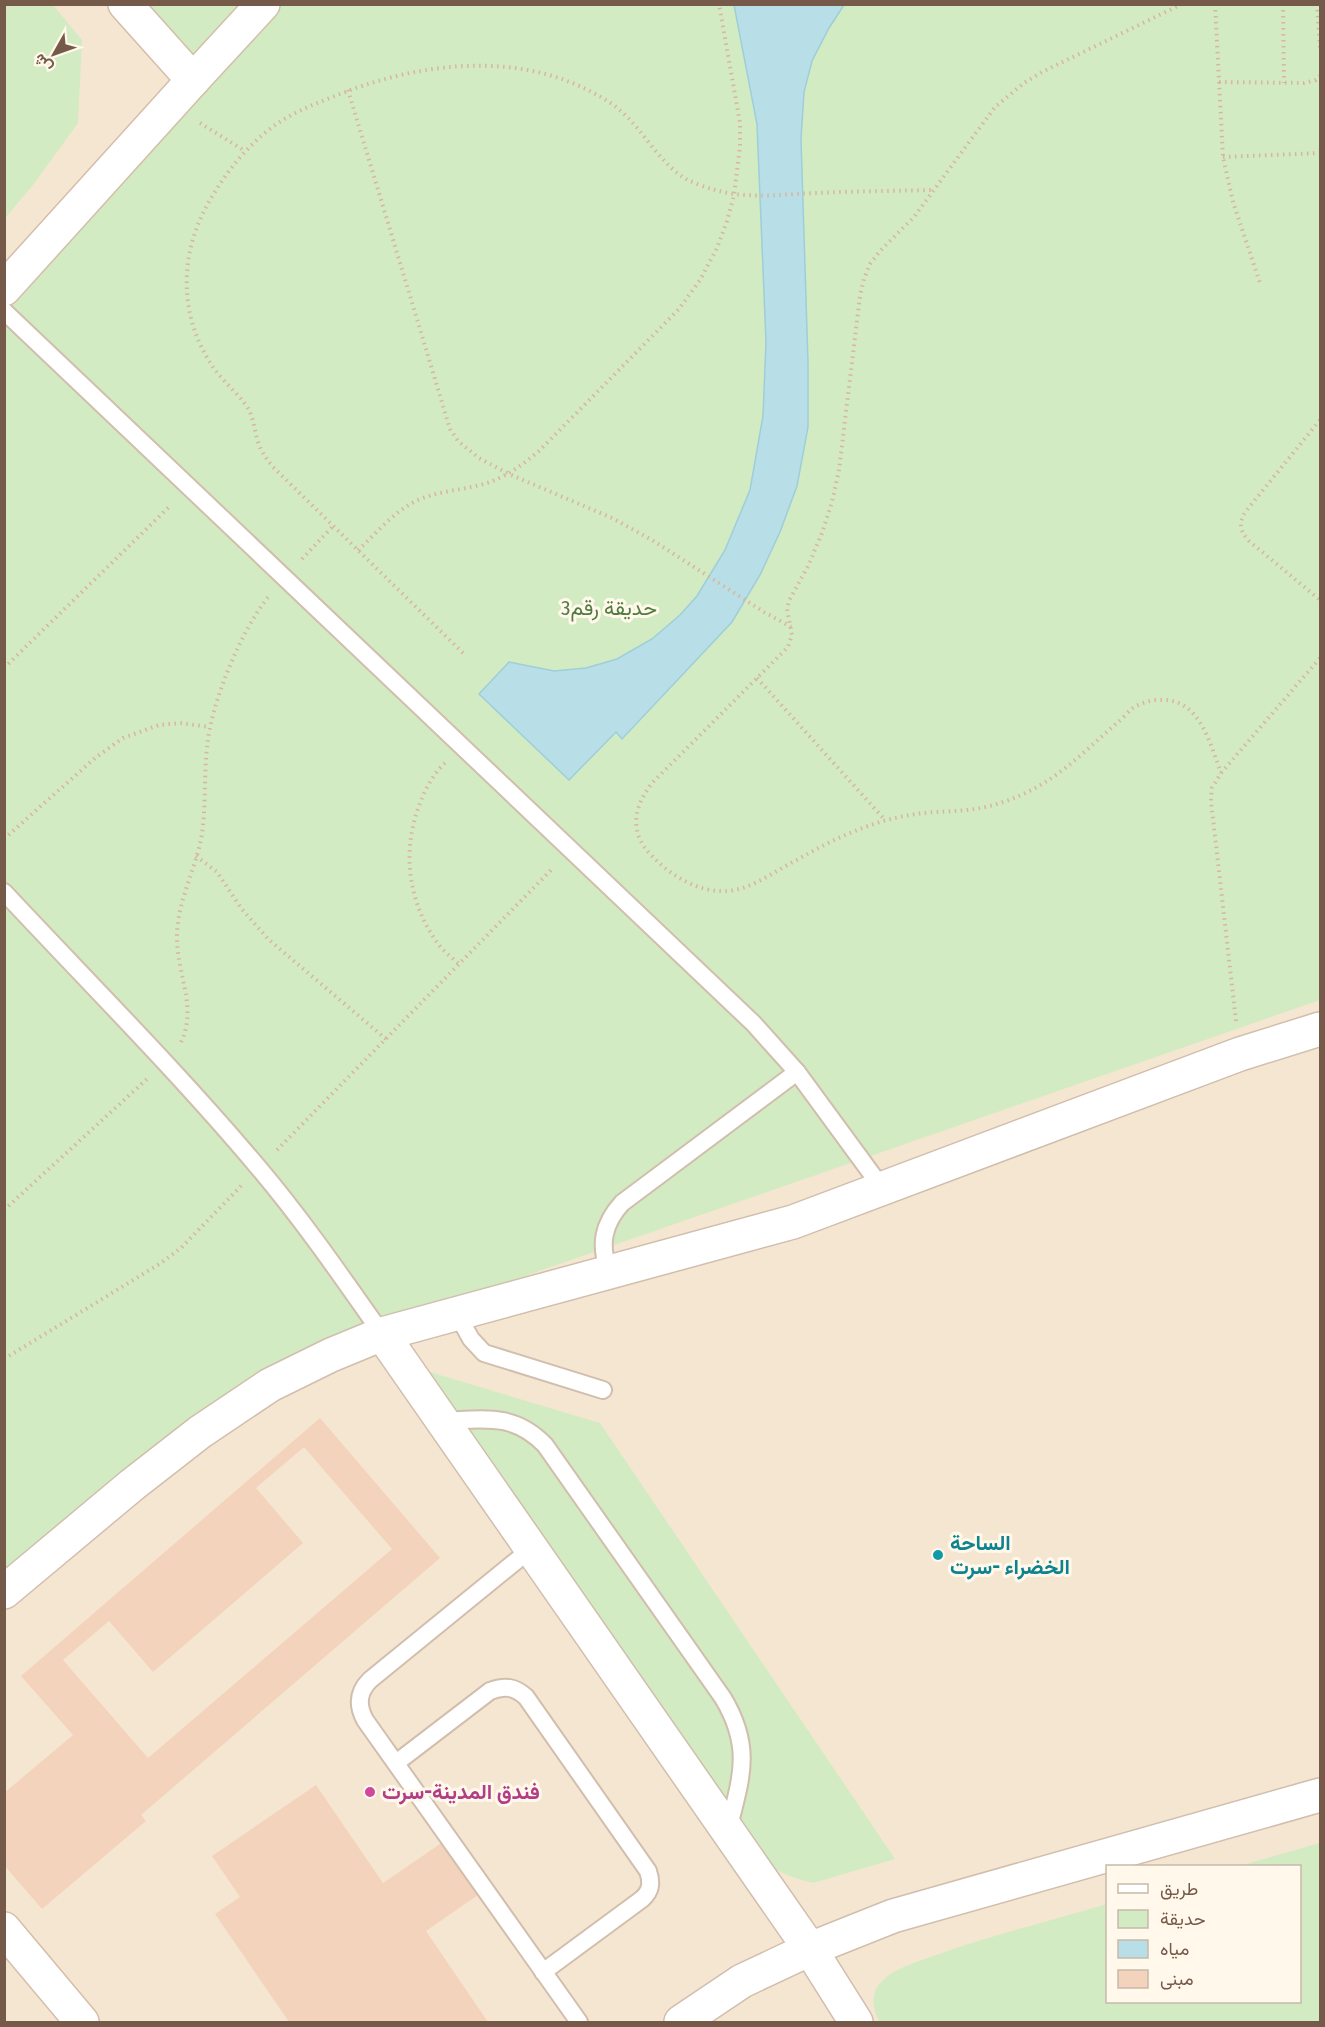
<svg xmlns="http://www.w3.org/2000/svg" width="1325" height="2027" font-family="'Fira Sans Condensed',Vazirmatn,sans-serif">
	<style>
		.residential { fill: #f5e6d2; fill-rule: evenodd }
		.green { fill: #d2ebc2 }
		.water { fill: #b8dfe7; stroke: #9eced9; stroke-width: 1.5 }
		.building { fill: #f3d3bb; fill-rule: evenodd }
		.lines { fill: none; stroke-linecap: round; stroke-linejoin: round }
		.lane-casing { stroke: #d1bead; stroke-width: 20 }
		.street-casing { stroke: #d1bead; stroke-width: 36 }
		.secondary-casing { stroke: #d4beaa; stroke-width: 36 }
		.path { stroke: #d8b69e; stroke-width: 4; stroke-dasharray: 1.5 4.5; stroke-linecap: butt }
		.lane { stroke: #fff; stroke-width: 16 }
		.street { stroke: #fff; stroke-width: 33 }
		.secondary { stroke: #fff; stroke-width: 33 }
		.culture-dot { fill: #0f9aa8; stroke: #fff8eb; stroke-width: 2 }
		.hotel-dot { fill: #d1479c; stroke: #fff8eb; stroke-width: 2 }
		.labels { text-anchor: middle; stroke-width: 6; stroke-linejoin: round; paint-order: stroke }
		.park-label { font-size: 21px; fill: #517c41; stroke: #fff8eb }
		.culture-label { font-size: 21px; font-weight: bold; fill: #0d838f; stroke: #fff8eb; text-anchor: start }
		.hotel-label { font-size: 21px; font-weight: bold; fill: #b23c85; stroke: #fff8eb; text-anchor: start }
	</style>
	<rect width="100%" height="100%" fill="#fdf4e4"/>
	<path class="residential" d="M5,5H1320V2022H5ZM1108,1866H1300V2002H1108Z"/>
	<g class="green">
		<polygon points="5,4 53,5 82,40 78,123 33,185 5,218"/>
		<polygon points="125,5 1320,5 1320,1000 355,1335 5,1577 5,289 192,80"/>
		<polygon points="430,1372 600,1423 895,1859 813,1883 792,1877 774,1869 763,1859"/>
		<path d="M1320,1843V2022H880C872,2010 870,1992 882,1981C896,1967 918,1962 936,1955C992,1935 1050,1921 1107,1904L1108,2002H1300V1866H1239Z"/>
	</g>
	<polygon class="water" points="734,5 844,5 829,28 812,61 804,92 801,139 808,363 808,427 797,486 780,532 760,575 732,622 622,739 616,732 569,780 479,694 509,662 554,671 586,668 617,659 652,639 680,615 697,596 725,550 750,490 763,416 766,342 757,124"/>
	<g class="building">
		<path d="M320,1418L440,1558L141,1815L146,1821L42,1909L4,1865V1793L73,1735L21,1676ZM304,1447L392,1549L148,1758L63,1660L109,1621L153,1672L303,1543L256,1488Z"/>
		<polygon points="316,1785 383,1883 443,1842 478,1895 426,1931 488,2022 289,2022 215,1914 240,1897 212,1856"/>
	</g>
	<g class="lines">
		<defs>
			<g id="lane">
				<polyline points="4,311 754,1024 797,1072 882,1188"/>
				<path d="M4,892C89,983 177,1071 257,1166C302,1219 342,1277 382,1334"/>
				<path d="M609,1271C599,1245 603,1224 622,1203L797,1072"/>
				<polyline points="456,1312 471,1339 484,1353 603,1390"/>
				<path d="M444,1421C485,1419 514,1413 545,1445L723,1698C753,1748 741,1778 728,1830"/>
				<path d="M532,1548L370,1680C358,1692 357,1705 365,1720L579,2022"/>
				<path d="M396,1763L490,1691C505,1685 515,1687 526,1697L648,1871C652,1883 651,1891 642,1899L543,1972"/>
			</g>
			<g id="street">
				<polyline points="382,1334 810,1949 856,2022"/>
				<polyline points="4,1592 132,1485 200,1432 270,1385 331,1355 382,1334 793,1222 1240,1054 1320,1029"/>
				<polyline points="681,2022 742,1981 810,1949 893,1916 1320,1795"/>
			</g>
			<g id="secondary">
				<polyline points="125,4 193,80"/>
				<polyline points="4,289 193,80 263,4"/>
				<polyline points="4,1929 82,2022"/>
			</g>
		</defs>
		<use href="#lane" class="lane-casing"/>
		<use href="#street" class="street-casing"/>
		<use href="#secondary" class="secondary-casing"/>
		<g class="path">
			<path d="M1182,4L1042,72L1024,83L995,107L914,217L880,251L870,264L864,279L860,296L839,470L832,502L822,533L809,564L789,601L787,609L792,635L788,647L652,783C634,807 628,832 652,856C671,876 699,893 728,891C748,889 765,878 782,868C806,855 829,841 855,831C874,823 895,817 916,814C935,811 956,812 975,809C1000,805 1025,795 1047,781C1072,765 1094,743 1117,723C1122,719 1128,712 1133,708C1141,703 1150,700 1159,700C1200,697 1210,744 1221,773"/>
			<polyline points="1215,4 1223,157 1233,202 1261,286"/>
			<polyline points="1283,4 1284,83"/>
			<polyline points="1317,4 1320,49"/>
			<polyline points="1219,82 1304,83 1316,80 1320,76"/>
			<polyline points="348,90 450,429 458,441 479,458 509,474 612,518 652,540 764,612 791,627"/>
			<polyline points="200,123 245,151"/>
			<polyline points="1223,157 1320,153"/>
			<path d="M1320,420L1246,511C1238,523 1240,531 1249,541L1320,600"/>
			<path d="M358,550C377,533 394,511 418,500C441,490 467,490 490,482C509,475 525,463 540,450L679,309L700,280L717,248L727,221L734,195L740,146V123L719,4"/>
			<polyline points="302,559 333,526"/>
			<path d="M463,653L272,466C266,458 261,451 258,442C254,429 254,417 246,405C236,392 223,381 213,367C178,316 179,252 210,200C225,174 243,151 266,132C285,116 307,107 330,98C419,61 527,47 612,104C641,124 656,161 686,179C694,183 704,187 712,189C746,200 782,194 817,193C856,191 895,191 934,190"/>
			<polyline points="4,668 171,505"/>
			<polyline points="757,678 885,820"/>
			<path d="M445,763C433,774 424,791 419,806C402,851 408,901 436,941C442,950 451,957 459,964"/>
			<polyline points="4,839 95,758 123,738 159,725 180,723 210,727"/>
			<polyline points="196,856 217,872 241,908 268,939 386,1039"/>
			<polyline points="1236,1021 1211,801 1212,788 1221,773 1320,658"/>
			<path d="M181,1042C198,1007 176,973 177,935C178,899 196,869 202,834C206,805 204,776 207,747C211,703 241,630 269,596"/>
			<polyline points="277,1150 553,868"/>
			<polyline points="4,1210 147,1079"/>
			<polyline points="4,1359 161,1263 181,1248 242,1185"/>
		</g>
		<use href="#lane" class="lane"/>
		<use href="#street" class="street"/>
		<use href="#secondary" class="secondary"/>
	</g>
	<circle class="culture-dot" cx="938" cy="1555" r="6"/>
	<circle class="hotel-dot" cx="370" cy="1792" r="6"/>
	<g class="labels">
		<g class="park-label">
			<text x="609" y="615">حديقة رقم3</text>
		</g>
		<g class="culture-label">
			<text x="950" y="1550">الساحة<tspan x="950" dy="24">الخضراء -سرت</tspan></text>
		</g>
		<g class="hotel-label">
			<text x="382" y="1799">فندق المدينة-سرت</text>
		</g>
	</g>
	<rect width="1325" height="2027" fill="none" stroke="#765a49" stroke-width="12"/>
	<rect x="1106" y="1865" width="195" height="138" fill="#fff8eb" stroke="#c8b9aa" stroke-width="1.5"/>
	<rect x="1118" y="1884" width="30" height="9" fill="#ffffff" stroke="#c8b9aa" stroke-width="1.5"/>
	<text x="1160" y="1895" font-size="18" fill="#765a49">طريق</text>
	<rect x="1118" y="1910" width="30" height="18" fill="#d2ebc2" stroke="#c8b9aa" stroke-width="1.5"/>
	<text x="1160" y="1925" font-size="18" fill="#765a49">حديقة</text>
	<rect x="1118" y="1940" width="30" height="18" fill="#b8dfe7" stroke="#c8b9aa" stroke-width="1.5"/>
	<text x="1160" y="1955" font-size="18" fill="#765a49">مياه</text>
	<rect x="1118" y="1970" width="30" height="18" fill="#f3d3bb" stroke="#c8b9aa" stroke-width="1.5"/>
	<text x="1160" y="1985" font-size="18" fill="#765a49">مبنى</text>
	<g transform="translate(54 54) rotate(230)" stroke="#fff8eb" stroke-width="4.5" paint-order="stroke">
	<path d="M0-4.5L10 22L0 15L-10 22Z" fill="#765a49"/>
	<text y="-9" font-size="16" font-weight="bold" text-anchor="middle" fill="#765a49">ش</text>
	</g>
</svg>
